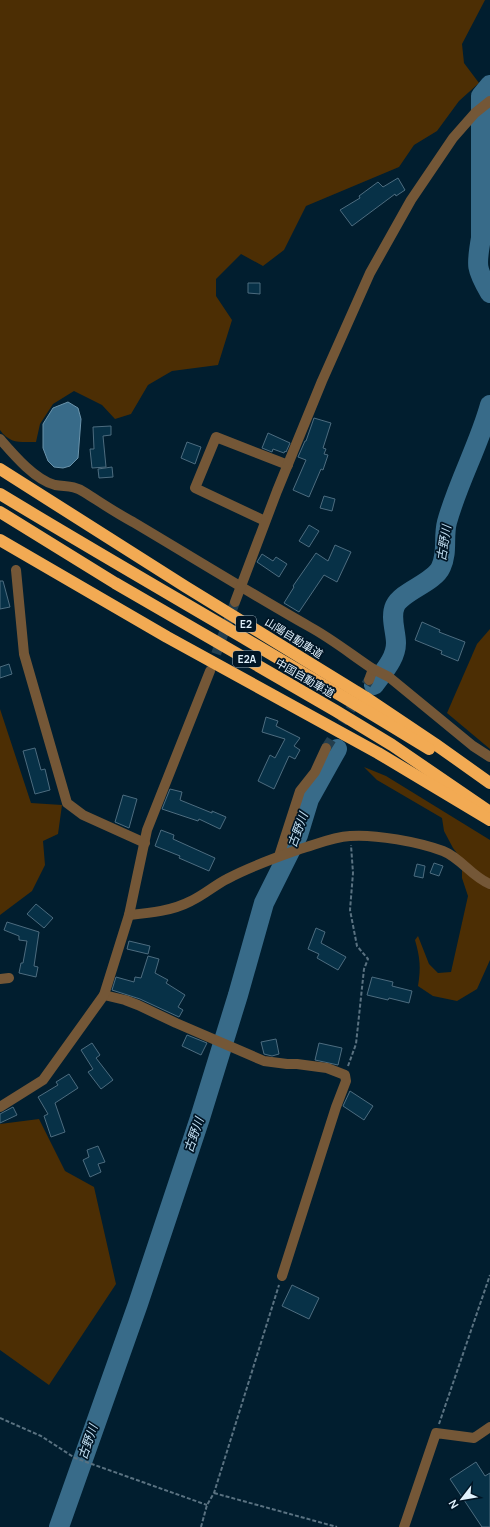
<svg xmlns="http://www.w3.org/2000/svg" width="490" height="1527" font-family="Manrope,'Noto Sans JP',sans-serif">
	<style>
		.green { fill: #4c2e04 }
		.water { fill: #386b89; stroke: #6b94ac }
		.lines { fill: none; stroke-linecap: round; stroke-linejoin: round }
		.river { stroke: #386b89; stroke-width: 20 }
		.building { fill: #073147; stroke: #4d6c7f }
		.minor-tunnel { stroke: #233e4e; stroke-width: 10; stroke-dasharray: 10 5; stroke-linecap: butt }
		.path { stroke: #5a7281; stroke-width: 2; stroke-dasharray: 4 2; stroke-linecap: butt }
		.minor { stroke: #745737; stroke-width: 10 }
		.motorway { stroke: #f2aa53; stroke-width: 12 }
		.labels { text-anchor: middle; stroke-width: 3.5; stroke-linejoin: round; paint-order: stroke }
		.shield { fill: #001525; stroke: #9eb0bc; stroke-width: 1 }
		.shield-label { font-size: 10px; font-weight: bold; fill: #e1f2fd }
		.street-label { font-size: 11px; fill: #e1f2fd; stroke: #001525 }
		.water-label { font-size: 12px; font-style: italic; fill: #c2e0f3; stroke: #001525 }
	</style>
	<rect width="100%" height="100%" fill="#011e2f"/>
	<g class="green">
		<path d="M0,0H485L462,44L464,63L479,83L459,101L437,131L414,145L399,167L306,206L284,250L263,266L241,254L216,279V296L232,320L218,365L172,371L148,385L131,414L115,419L102,405L74,391L53,404L40,424L36,442C20,442 10,444 0,430Z"/>
		<polygon points="490,629 490,749 447,713 477,644"/>
		<polygon points="0,709 31,803 62,805 58,834 43,841 45,865 32,891 0,915"/>
		<path d="M364,767L386,776L490,840V960L477,989L457,1001L433,996L418,986C421,967 420,958 415,940L418,936L429,964L438,973L451,972L468,896L462,878V860L453,848L444,831L442,818L377,780Z"/>
		<polygon points="39,1119 65,1171 94,1187 116,1284 49,1385 0,1350 0,1124"/>
	</g>
	<polygon class="water" points="68,402 78,408 81,419 78,458 70,466 63,468 54,467 48,461 43,448 43,424 53,408"/>
	<g class="lines">
		<g class="river">
			<path d="M490,85L481,96V238C476,266 476,269 490,293"/>
			<path d="M374,685C383,672 396,659 396,643C396,632 390,617 395,606C402,591 434,583 441,567C448,552 443,537 447,522C458,482 479,445 490,405"/>
			<polyline points="59,1527 138,1304 200,1118 238,995 264,903 298,835 309,799 337,749"/>
		</g>
	</g>
	<g class="building">
		<polygon points="398,178 405,190 396,196 395,194 352,226 340,210 360,198 359,196 378,182 383,187"/>
		<polygon points="248,283 260,283 260,294 248,293"/>
		<polygon points="314,418 331,423 323,448 326,449 324,454 328,455 323,470 321,469 309,497 293,490 306,460 298,457 305,441 306,441"/>
		<polygon points="111,426 111,435 103,436 106,467 92,468 90,449 94,449 93,427"/>
		<polygon points="268,433 290,443 286,452 285,451 284,453 273,449 272,452 262,448"/>
		<polygon points="187,442 201,447 195,464 181,458"/>
		<polygon points="112,467 113,477 99,478 98,469"/>
		<polygon points="324,496 335,499 332,511 320,508"/>
		<polygon points="309,525 319,531 309,547 299,541"/>
		<polygon points="335,545 351,552 337,582 324,575 299,612 284,603 294,587 293,586 316,553 328,561"/>
		<polygon points="262,554 273,561 276,557 287,564 279,577 257,562"/>
		<polygon points="0,581 3,581 10,607 0,609"/>
		<polygon points="422,622 440,630 439,632 465,642 458,661 441,654 442,651 415,640"/>
		<polygon points="9,664 12,674 0,678 0,667"/>
		<polygon points="266,717 278,721 276,726 300,738 294,746 300,750 295,759 289,756 274,789 258,781 270,755 275,758 285,739 262,732"/>
		<polygon points="35,748 41,770 45,769 50,790 35,794 23,751"/>
		<polygon points="170,789 182,792 180,800 212,813 212,811 226,817 220,829 199,819 198,821 162,809"/>
		<polygon points="123,795 137,799 129,828 115,822"/>
		<polygon points="161,830 174,835 173,839 215,858 209,871 179,858 180,856 155,846"/>
		<polygon points="434,863 443,866 439,876 430,873"/>
		<polygon points="417,864 425,866 423,878 414,876"/>
		<polygon points="36,904 53,918 44,928 27,914"/>
		<polygon points="7,922 39,932 34,966 38,967 36,977 19,973 21,963 23,963 27,941 19,940 19,936 4,930"/>
		<polygon points="316,928 325,932 321,943 346,957 338,970 317,958 319,954 308,949"/>
		<polygon points="129,941 150,946 148,954 127,949"/>
		<polygon points="148,956 159,959 155,973 168,980 166,983 185,995 178,1007 183,1010 179,1017 140,999 112,990 116,977 134,982 135,977 141,978"/>
		<polygon points="372,977 393,982 392,986 412,991 409,1003 389,998 388,1000 367,995"/>
		<polygon points="187,1035 207,1043 201,1055 182,1046"/>
		<polygon points="276,1039 279,1054 272,1056 264,1054 261,1042"/>
		<polygon points="92,1043 100,1055 96,1058 113,1080 101,1089 88,1072 93,1069 81,1050"/>
		<polygon points="319,1043 342,1048 338,1065 315,1060"/>
		<polygon points="69,1074 78,1088 55,1103 65,1132 51,1137 44,1116 48,1114 38,1097 58,1085 56,1082"/>
		<polygon points="350,1091 373,1106 364,1120 343,1106"/>
		<polygon points="13,1107 17,1115 0,1123 0,1114"/>
		<polygon points="98,1146 105,1162 98,1164 101,1172 90,1177 83,1160 89,1157 87,1150"/>
		<polygon points="292,1285 319,1298 309,1319 282,1306"/>
		<polygon points="476,1462 485,1476 490,1473 490,1527 482,1527 450,1479"/>
	</g>
	<g class="lines">
		<g class="minor-tunnel">
			<polyline points="211,668 235,602"/>
			<polyline points="326,748 369,680"/>
		</g>
		<g class="path">
			<polyline points="348,1066 356,1044 364,969 368,959 357,946 350,910 353,873 351,845"/>
			<polyline points="0,1418 41,1436 75,1458 207,1505"/>
			<polyline points="439,1424 490,1275"/>
			<polyline points="214,1493 337,1527"/>
			<polyline points="201,1527 207,1505 214,1493 279,1285"/>
		</g>
		<g class="minor">
			<path d="M0,439C13,454 35,480 55,485C66,487 73,485 84,492C100,502 116,513 133,522C192,557 250,593 310,627C332,639 352,655 373,669L369,680"/>
			<polyline points="265,521 195,488 216,437 288,465"/>
			<polyline points="16,570 24,654 67,803 83,815 145,843"/>
			<polyline points="235,602 277,491 322,381 370,273 411,200 453,138 475,113 490,101"/>
			<polyline points="373,669 389,677 473,746 490,757"/>
			<polyline points="279,856 300,791 315,772 326,748"/>
			<path d="M129,915C150,913 172,911 191,901C204,895 215,885 227,879C251,866 275,858 300,849C317,844 333,837 350,836C375,834 419,842 443,851C461,858 472,877 490,884"/>
			<polyline points="0,979 9,978"/>
			<polyline points="104,995 125,1000 138,1005 176,1023 264,1061 287,1064 297,1064 327,1068 345,1075 346,1081 336,1107 282,1276"/>
			<polyline points="0,1107 43,1080 104,995 129,915 147,830 210,671"/>
			<polyline points="404,1527 436,1433 474,1438 490,1427"/>
		</g>
		<g class="motorway">
			<polyline points="0,469 186,587 365,697 435,744 490,783"/>
			<path d="M0,494C142,580 287,661 429,749"/>
			<polyline points="0,512 115,583 336,711 392,745 490,812"/>
			<polyline points="0,540 167,637 378,753 490,820"/>
		</g>
	</g>
	<g class="labels">
		<g class="shield">
			<rect x="236" y="616" width="20" height="16" rx="3"/>
			<rect x="233" y="651" width="28" height="16" rx="3"/>
		</g>
		<g class="shield-label">
			<text x="246" y="628">E2</text>
			<text x="247" y="663">E2A</text>
		</g>
		<g class="street-label">
			<text transform="translate(294 638) rotate(32)" y="4">山陽自動車道</text>
			<text transform="translate(305 678) rotate(30)" y="4">中国自動車道</text>
		</g>
		<g class="water-label">
			<text transform="translate(444 543) rotate(-81)" y="4">古野川</text>
			<text transform="translate(298 830) rotate(-70)" y="4">古野川</text>
			<text transform="translate(194 1135) rotate(-71)" y="4">古野川</text>
			<text transform="translate(88 1442) rotate(-71)" y="4">古野川</text>
		</g>
	</g>
	<g transform="translate(462 1499) rotate(239)" stroke="#001525" stroke-width="3" paint-order="stroke">
	<path d="M0-3L7 15L0 10L-7 15Z" fill="#e1f2fd"/>
	<text y="-6" font-size="11" font-weight="bold" text-anchor="middle" fill="#e1f2fd">N</text>
	</g>
</svg>
